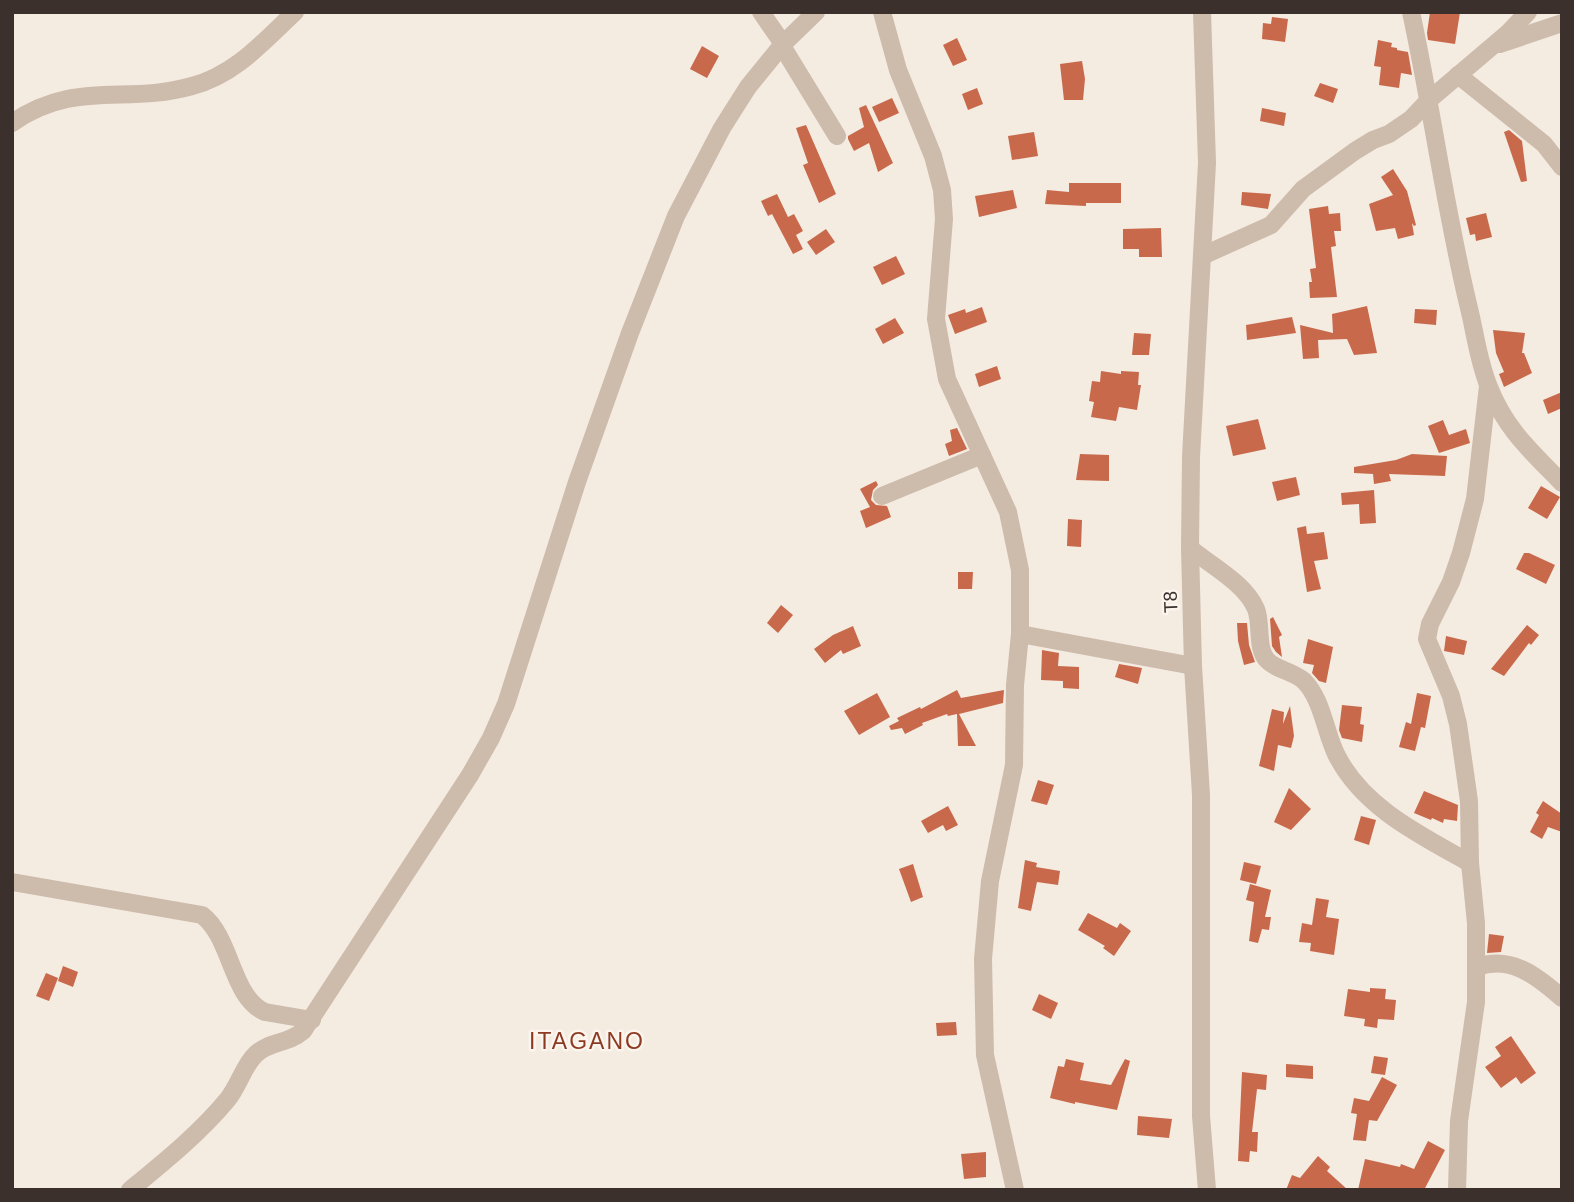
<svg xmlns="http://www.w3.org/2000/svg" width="1574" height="1202" font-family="Helvetica,sans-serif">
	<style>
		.building { fill: #c8694b }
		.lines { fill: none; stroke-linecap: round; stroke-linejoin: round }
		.minor { stroke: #cdbbac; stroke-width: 18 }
		.labels { text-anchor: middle; stroke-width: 5; stroke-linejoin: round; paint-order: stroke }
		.street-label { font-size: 19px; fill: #3b302b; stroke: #fbf5ee }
		.quarter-label { font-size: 23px; letter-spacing: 2px; fill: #8c3b22; stroke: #fbf5ee }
	</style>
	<rect width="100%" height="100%" fill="#f4ebe1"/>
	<g class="building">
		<polygon points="1430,12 1460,12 1455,44 1428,40 1427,33"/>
		<polygon points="1272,17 1288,19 1285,42 1262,39 1263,23 1271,24"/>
		<polygon points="957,38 967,60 953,66 943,45"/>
		<polygon points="1378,40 1392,43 1391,47 1397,48 1397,50 1408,52 1412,75 1401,73 1399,88 1379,85 1381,67 1374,66"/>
		<polygon points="702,46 719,56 707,78 690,69"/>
		<polygon points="1082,61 1085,79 1083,100 1064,100 1060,64"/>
		<polygon points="1320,83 1338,89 1333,103 1314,96"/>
		<polygon points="977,88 983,104 968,110 962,94"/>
		<polygon points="892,98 899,113 879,122 872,107"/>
		<polygon points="866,105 893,163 878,172 869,143 854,151 848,139 848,136 864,127 859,108"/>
		<polygon points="1262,108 1286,113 1284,126 1260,121"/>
		<polygon points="806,125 836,194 819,203 803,165 808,163 796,128"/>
		<polygon points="1509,130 1522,141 1527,181 1521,182 1504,132"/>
		<polygon points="1034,132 1038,156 1012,160 1008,136"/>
		<polygon points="1393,169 1407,191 1416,225 1414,226 1412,223 1414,235 1398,239 1395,228 1376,231 1369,204 1393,195 1381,177"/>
		<polygon points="1069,183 1121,183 1121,203 1086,203 1086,206 1045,204 1047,190 1069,192"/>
		<polygon points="1013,190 1017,208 979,217 975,196"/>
		<polygon points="1242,192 1271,194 1268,209 1241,205"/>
		<polygon points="777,194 788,217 794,214 803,231 796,235 803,249 793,254 772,214 768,216 761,201"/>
		<polygon points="1328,206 1329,214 1340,213 1341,231 1334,231 1336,246 1331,247 1337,297 1310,298 1309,282 1312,282 1310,269 1316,268 1309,209"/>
		<polygon points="1486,213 1492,237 1476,241 1475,234 1470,235 1466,218"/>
		<polygon points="1161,228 1162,257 1139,257 1139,249 1123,249 1123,229"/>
		<polygon points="826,229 835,242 816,255 807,242"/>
		<polygon points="896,256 905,274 882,285 873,267"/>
		<polygon points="1367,306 1377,353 1354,355 1347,339 1318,340 1319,358 1303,359 1300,325 1333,333 1332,314"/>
		<polygon points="982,307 987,322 955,334 948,315 965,309 966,313"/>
		<polygon points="1415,309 1437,310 1436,325 1414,323"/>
		<polygon points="1292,317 1296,333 1247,340 1246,325"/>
		<polygon points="895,318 904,333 883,344 875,329"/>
		<polygon points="1493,330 1525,333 1522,353 1524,353 1532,373 1504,387 1499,374 1504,372 1496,353"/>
		<polygon points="1134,333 1151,334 1149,355 1132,355"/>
		<polygon points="997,366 1001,379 979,387 975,374"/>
		<polygon points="1101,371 1121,374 1121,371 1139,372 1138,385 1141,385 1137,410 1119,407 1116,421 1091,417 1094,402 1089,401 1092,381 1100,382"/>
		<polygon points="1562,392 1562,408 1548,414 1543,400"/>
		<polygon points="1258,419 1266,449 1233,456 1226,426"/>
		<polygon points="1443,420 1449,435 1466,429 1470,443 1439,453 1428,426"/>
		<polygon points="957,428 967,449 949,456 945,444 952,441 950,430"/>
		<polygon points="1080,454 1109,455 1109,481 1076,480"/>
		<polygon points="1412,454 1447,456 1445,476 1389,474 1391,481 1374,484 1373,474 1354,473 1354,467 1396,460"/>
		<polygon points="1296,477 1300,495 1277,501 1272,482"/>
		<polygon points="876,481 878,485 873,490 871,500 876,505 887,506 891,517 866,528 860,511 870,507 860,489"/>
		<polygon points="1541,486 1560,497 1547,519 1528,508"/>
		<polygon points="1374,490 1376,523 1360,524 1359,504 1342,505 1341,493"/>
		<polygon points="1068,519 1082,520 1081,547 1067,546"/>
		<polygon points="1306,526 1307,534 1324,532 1328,559 1314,561 1321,589 1307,592 1297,528"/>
		<polygon points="1524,553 1529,553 1555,565 1546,584 1516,569"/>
		<polygon points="958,572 973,572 972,589 958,589"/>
		<polygon points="781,605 793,615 778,633 767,623"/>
		<polygon points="1273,617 1282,635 1279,637 1282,657 1276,652 1272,646 1270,619"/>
		<polygon points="1237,623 1247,623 1249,645 1255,662 1244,665 1238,641"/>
		<polygon points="1527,625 1539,635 1531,645 1529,643 1504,676 1491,669"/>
		<polygon points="853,626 861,646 843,654 841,650 825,663 814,649 833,635"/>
		<polygon points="1446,636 1467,641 1464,655 1444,651"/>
		<polygon points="1308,639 1333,647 1326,683 1319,681 1312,673 1314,665 1303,663"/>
		<polygon points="1042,650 1059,653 1058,666 1079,667 1079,689 1063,688 1063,681 1041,680"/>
		<polygon points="1119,664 1142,668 1138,684 1115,677"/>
		<polygon points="957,690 961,698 1004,690 1003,703 959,714 976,746 958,746 957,714 948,716 947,714 922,723 923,725 905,734 902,728 891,730 889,726 899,721 897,718 920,707 921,709"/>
		<polygon points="877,693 890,717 859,735 844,711"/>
		<polygon points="1417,693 1431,696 1425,728 1421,727 1415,751 1399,747 1406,722 1411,724"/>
		<polygon points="1342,705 1362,707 1360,724 1364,725 1362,742 1342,738 1339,730"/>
		<polygon points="1290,706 1294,736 1291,748 1278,745 1274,771 1259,766 1272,709 1284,712 1283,724"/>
		<polygon points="1038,780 1054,785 1047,805 1031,801"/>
		<polygon points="1289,788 1311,809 1291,830 1274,822"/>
		<polygon points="1424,791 1458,805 1457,821 1444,819 1443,823 1432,818 1431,820 1414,813"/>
		<polygon points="1543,801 1562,814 1562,832 1548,827 1542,839 1530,832 1539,815 1536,813"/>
		<polygon points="948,806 958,825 946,831 943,825 928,833 921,821"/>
		<polygon points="1361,816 1376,820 1369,845 1354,840"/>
		<polygon points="1025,860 1037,863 1036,867 1060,871 1058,885 1037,882 1031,911 1018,908"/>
		<polygon points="1244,862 1261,866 1256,884 1240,880"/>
		<polygon points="913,864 923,897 911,902 899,869"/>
		<polygon points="1250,884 1271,890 1265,917 1271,917 1269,930 1262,929 1258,943 1249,941 1254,902 1246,900"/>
		<polygon points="1316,898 1329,900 1326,917 1339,919 1334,955 1310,951 1311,943 1299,942 1302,923 1312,925"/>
		<polygon points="1088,913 1117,928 1120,923 1131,931 1114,956 1103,948 1105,946 1078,930"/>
		<polygon points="1489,934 1504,936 1501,952 1487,953"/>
		<polygon points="63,966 78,972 73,987 58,981"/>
		<polygon points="46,973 58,978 49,1001 36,996"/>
		<polygon points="1370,988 1386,989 1385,999 1396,1000 1394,1020 1378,1019 1377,1028 1364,1026 1365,1019 1344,1016 1348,989 1370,992"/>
		<polygon points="1039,994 1058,1003 1051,1019 1032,1010"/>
		<polygon points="956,1022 957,1035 937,1036 936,1023"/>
		<polygon points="1511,1036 1536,1073 1521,1084 1516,1077 1501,1088 1485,1067 1501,1056 1495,1047"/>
		<polygon points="1374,1056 1388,1058 1385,1075 1371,1073"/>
		<polygon points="1066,1059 1084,1063 1080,1080 1111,1085 1125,1059 1130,1061 1117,1110 1075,1102 1075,1104 1050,1098 1058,1066 1064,1067"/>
		<polygon points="1286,1064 1313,1066 1313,1079 1286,1077"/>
		<polygon points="1242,1072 1267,1075 1266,1090 1257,1089 1252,1132 1258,1132 1257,1152 1250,1151 1249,1162 1238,1161"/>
		<polygon points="1382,1077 1397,1085 1377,1121 1369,1120 1366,1141 1353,1140 1357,1114 1351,1113 1354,1098 1369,1101"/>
		<polygon points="1138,1116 1172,1119 1169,1138 1137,1135"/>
		<polygon points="1428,1141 1445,1150 1424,1190 1358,1190 1365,1159 1400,1167 1401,1164 1414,1169"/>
		<polygon points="986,1152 986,1177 964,1179 961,1154"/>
		<polygon points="1318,1156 1330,1167 1327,1171 1348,1190 1286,1190 1292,1175 1300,1178"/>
	</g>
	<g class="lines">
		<g class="minor">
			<polyline points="761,12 783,44"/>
			<polyline points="882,12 898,70 933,156 942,190 944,219 936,319 947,379 1008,512 1020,570 1020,634 1015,685 1014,765 990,881 983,959 985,1055 1015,1190"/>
			<polyline points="1202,12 1207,163 1191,457 1190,548 1193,666 1201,795 1201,1116 1207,1190"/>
			<path d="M1411,12C1432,109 1445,208 1468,304C1475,331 1478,361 1489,387C1506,430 1531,451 1562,483"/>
			<polyline points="1500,44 1562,23"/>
			<polyline points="782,46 837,136"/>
			<polyline points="1458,75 1544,144 1562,167"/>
			<path d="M12,123C75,79 126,105 192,86C235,75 264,41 295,12"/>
			<polyline points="1202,256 1271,225 1303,189 1355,151 1373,140 1389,134 1411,119 1429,100 1509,32 1528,12"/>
			<polyline points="882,496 982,455"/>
			<path d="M1190,548C1211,566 1245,583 1256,609C1262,624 1256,648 1267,660C1276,670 1293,671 1304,681C1322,699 1325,731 1336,754C1362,807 1420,835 1470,863"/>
			<polyline points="1020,634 1193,666"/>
			<path d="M12,882L202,915C232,938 231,997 265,1012L312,1020"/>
			<path d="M1477,967C1511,955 1537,976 1562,998"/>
			<path d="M130,1190C164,1162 200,1133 228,1099C239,1085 244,1065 256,1054C270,1041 288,1044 303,1031L470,775L491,738L506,704L577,482L630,333L676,216L722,128L748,87L783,44L816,12"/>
			<polyline points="1457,1190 1459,1121 1476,1002 1476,923 1470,863 1469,801 1458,724 1451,696 1427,639 1430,624 1451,582 1461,553 1475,499 1488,386"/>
		</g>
	</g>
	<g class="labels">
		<g class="street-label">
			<text transform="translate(1170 602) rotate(-92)" y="7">T8</text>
		</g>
		<g class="quarter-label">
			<text x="587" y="1049">ITAGANO</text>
		</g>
	</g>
	<rect width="1574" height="1202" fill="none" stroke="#3b302b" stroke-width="28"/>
</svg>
